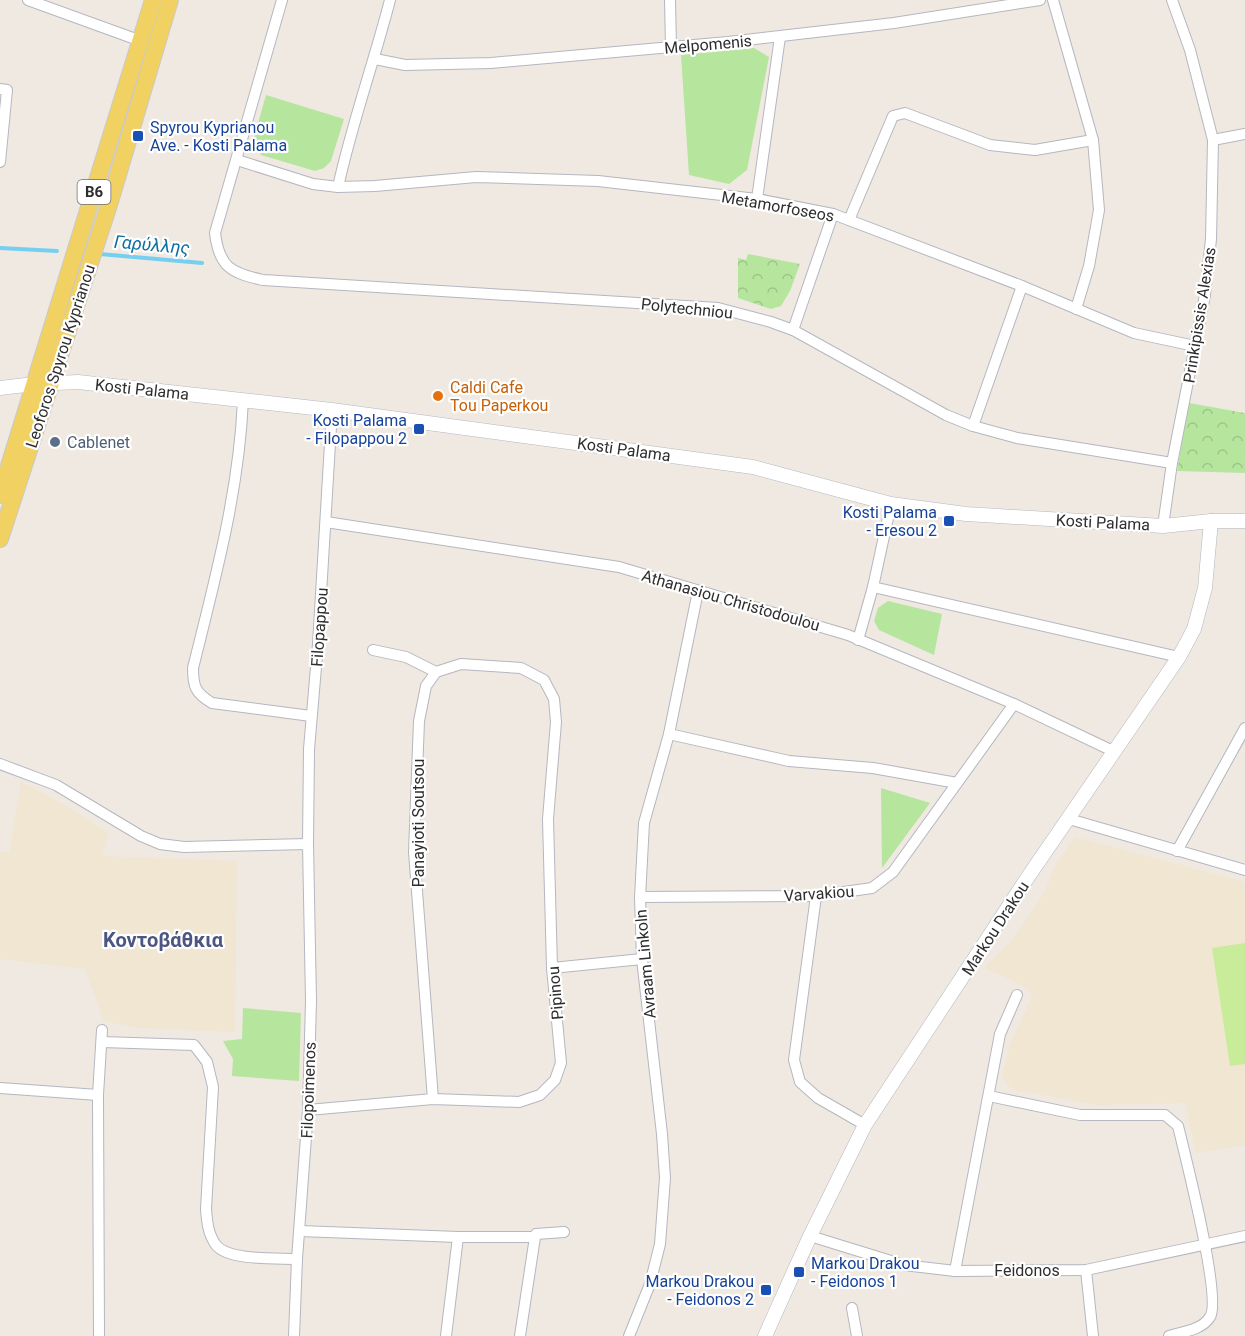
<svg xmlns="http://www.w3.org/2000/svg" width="1245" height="1336" font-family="Roboto,sans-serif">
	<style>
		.education { fill: #f0e6d1 }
		.forest { fill: url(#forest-crowns) }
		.park { fill: #b6e59e }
		.pitch { fill: #c9ec9a }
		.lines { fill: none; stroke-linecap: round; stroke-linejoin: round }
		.stream { stroke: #75cff0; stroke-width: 4 }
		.minor-casing { stroke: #b4b7c1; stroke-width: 12 }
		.tertiary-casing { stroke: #b4b7c1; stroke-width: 15 }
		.primary-casing { stroke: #c9c9c9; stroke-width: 18 }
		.minor { stroke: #fff; stroke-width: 10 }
		.tertiary { stroke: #fff; stroke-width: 14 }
		.primary { stroke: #f2d163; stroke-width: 16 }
		.transit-dot { fill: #1a4fb4; stroke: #fff; stroke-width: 2 }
		.food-dot { fill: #e8710a; stroke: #fff; stroke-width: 2 }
		.service-dot { fill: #5c6f8a; stroke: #fff; stroke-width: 2 }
		.labels { text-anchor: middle; stroke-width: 4.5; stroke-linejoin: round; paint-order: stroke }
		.shield { fill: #fff; stroke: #6d6d6d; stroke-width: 1.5 }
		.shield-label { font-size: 15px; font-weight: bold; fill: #2e2e2e }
		.street-label { font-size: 16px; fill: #2e2e2e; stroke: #fff }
		.transit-label { font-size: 16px; fill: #164399; stroke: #fff; text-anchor: end }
		.food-label { font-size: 16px; fill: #c56008; stroke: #fff; text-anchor: start }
		.service-label { font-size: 16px; fill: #4e5e75; stroke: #fff; text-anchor: start }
		.water-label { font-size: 18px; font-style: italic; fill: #0d6fa3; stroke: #fff }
		.quarter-label { font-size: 20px; font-weight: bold; fill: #4d5680; stroke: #fff }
	</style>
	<defs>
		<pattern id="forest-crowns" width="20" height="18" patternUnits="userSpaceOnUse" patternTransform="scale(1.5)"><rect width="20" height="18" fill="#b6e59e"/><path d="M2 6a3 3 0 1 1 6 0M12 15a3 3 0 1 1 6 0" fill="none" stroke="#9dc588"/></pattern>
	</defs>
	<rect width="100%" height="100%" fill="#efe9e1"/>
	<g class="education">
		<polygon points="21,782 65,805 109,833 102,856 237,861 235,1032 140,1028 104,1021 85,969 0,959 0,852 9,852"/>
		<polygon points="1075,837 1245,882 1245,1145 1196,1153 1185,1103 1097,1105 1011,1089 1002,1075 1010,1044 1033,995 1022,985 984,968 1010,942 1043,895 1056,864"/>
	</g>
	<g class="forest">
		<polygon points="748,254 800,264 790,291 781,306 771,309 738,298 738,258 746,260"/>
		<polygon points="1189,403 1245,413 1245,473 1177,471"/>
	</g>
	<g class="park">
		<polygon points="754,48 769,57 747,170 729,184 689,175 681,55"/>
		<polygon points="266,95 344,119 331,161 324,168 315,171 261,155 254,138"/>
		<polygon points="888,601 942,614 934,655 879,630 874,621 878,608"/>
		<polygon points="881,788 930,803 882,868"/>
		<polygon points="243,1008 301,1013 299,1081 232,1076 233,1059 223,1041 242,1039"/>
	</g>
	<polygon class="pitch" points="1245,943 1245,1064 1230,1066 1212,948"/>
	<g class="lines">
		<g class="stream">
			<polyline points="0,248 57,251"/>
			<polyline points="100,254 202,263"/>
		</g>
		<defs>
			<g id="minor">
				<polyline points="28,0 141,41"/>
				<path d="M282,0L215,233C219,267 231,273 263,280L718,308L771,322L793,330L946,415L973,426L1017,438L1172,463"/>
				<polyline points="670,0 671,47"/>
				<polyline points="1053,0 1093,140 1099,210 1089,266 1076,309"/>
				<polyline points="375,59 405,65 491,63 728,42 894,23 1040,0"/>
				<polyline points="0,89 7,90 0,162"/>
				<polyline points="1213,140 1245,134"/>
				<polyline points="237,160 313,184 338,187 375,186 476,177 598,181 757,199 833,214 1022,286 1134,333 1195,346"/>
				<path d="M338,187C352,123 374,62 390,0"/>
				<polyline points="757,199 780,37"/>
				<polyline points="849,220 893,116 905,113 990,145 1035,150 1093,140"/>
				<polyline points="793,330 833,214"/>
				<path d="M243,400C239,492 215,579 193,668C193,686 195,693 212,703L311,716"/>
				<polyline points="973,426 1022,286"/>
				<polyline points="326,522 619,567 848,635 1014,704 1115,752"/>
				<polyline points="1163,526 1172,463 1205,295 1211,239 1213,140 1190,50 1172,0"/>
				<polyline points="873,587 1179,657"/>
				<polyline points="858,640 873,587 891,504"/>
				<polyline points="373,650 406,657 436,672"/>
				<polyline points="669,734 789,761 873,768 957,783"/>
				<polyline points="0,764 56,785 141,836 160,844 184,847 308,844"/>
				<polyline points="1069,819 1245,870"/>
				<polyline points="1177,851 1245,728"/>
				<polyline points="816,896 794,1060 800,1082 818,1098 865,1125"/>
				<polyline points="640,897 816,896 872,888 893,872 1014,704"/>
				<polyline points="552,968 642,959"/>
				<path d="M102,1042L194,1045L207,1062L213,1087L206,1209C207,1222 208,1234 216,1245C229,1261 277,1258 297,1259"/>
				<polyline points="0,1088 98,1095"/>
				<path d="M989,1096L1080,1115H1165L1178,1126C1185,1155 1222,1299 1210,1317C1202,1330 1182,1332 1169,1336"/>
				<polyline points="308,1110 433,1099 519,1102 540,1095 555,1080 561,1063 552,968 548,819 556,722 554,699 544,680 521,668 461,664 436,672 426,686 419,721 414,852 433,1099"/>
				<polyline points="300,1231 458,1237 535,1237 536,1234 564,1232"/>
				<polyline points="810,1236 904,1265 955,1271 1086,1270 1245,1236"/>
				<polyline points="1086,1270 1093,1336"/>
				<polyline points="955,1271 1000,1034 1017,995"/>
				<polyline points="852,1308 857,1336"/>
				<polyline points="99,1336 98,1095 102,1030"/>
				<polyline points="294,1336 297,1259 308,1110 311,1001 308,844 309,749 318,644 332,410"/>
				<polyline points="446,1336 458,1237"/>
				<polyline points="520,1336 535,1237"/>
				<polyline points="629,1336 650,1284 660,1244 665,1178 662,1134 642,959 640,897 644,823 669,734 698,591"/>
			</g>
			<g id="tertiary">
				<polyline points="0,388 34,384 78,382 332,410 753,467 891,504 966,514 1163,526 1211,521 1245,521"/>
				<polyline points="765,1336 810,1236 865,1125 1030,874 1179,657 1194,629 1205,588 1211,521"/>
			</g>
			<g id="primary">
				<polyline points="0,495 153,0"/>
				<polyline points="0,539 109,205 170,0"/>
			</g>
		</defs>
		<use href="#minor" class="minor-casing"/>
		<use href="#tertiary" class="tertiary-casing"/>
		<use href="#primary" class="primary-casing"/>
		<use href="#minor" class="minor"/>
		<use href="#tertiary" class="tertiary"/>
		<use href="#primary" class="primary"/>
	</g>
	<g class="transit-dot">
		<rect x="132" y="130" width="12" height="12" rx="3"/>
		<rect x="413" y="423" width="12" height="12" rx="3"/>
		<rect x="943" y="515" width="12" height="12" rx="3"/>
		<rect x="793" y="1266" width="12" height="12" rx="3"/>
		<rect x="760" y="1284" width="12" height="12" rx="3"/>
	</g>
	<circle class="food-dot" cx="438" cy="396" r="6"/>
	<circle class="service-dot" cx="55" cy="442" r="6"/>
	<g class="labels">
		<rect class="shield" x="77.5" y="180" width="33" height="24" rx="4.5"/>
		<g class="shield-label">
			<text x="94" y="197">B6</text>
		</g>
		<g class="street-label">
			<text transform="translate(708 44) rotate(-5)" y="6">Melpomenis</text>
			<text transform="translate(778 206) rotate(10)" y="6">Metamorfoseos</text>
			<text transform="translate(687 308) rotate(6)" y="6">Polytechniou</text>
			<text transform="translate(1199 315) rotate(-81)" y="6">Prinkipissis Alexias</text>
			<text transform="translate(60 356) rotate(-72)" y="6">Leoforos Spyrou Kyprianou</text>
			<text transform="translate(142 389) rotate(6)" y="6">Kosti Palama</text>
			<text transform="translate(624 449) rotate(8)" y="6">Kosti Palama</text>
			<text transform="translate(1103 522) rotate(3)" y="6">Kosti Palama</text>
			<text transform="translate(731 600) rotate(16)" y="6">Athanasiou Christodoulou</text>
			<text transform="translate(319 627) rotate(-86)" y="6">Filopappou</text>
			<text transform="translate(418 823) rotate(-90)" y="6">Panayioti Soutsou</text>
			<text transform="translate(819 893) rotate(-4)" y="6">Varvakiou</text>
			<text transform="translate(995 928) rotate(-57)" y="6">Markou Drakou</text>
			<text transform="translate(645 964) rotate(-95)" y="6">Avraam Linkoln</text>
			<text transform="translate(555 993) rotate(-95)" y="6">Pipinou</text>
			<text transform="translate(308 1090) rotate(-88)" y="6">Filopoimenos</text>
			<text x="1027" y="1276">Feidonos</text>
		</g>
		<g class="transit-label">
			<text x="150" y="133" text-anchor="start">Spyrou Kyprianou<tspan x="150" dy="18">Ave. - Kosti Palama</tspan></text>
			<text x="407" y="426">Kosti Palama<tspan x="407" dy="18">- Filopappou 2</tspan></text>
			<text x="937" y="518">Kosti Palama<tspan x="937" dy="18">- Eresou 2</tspan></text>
			<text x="811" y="1269" text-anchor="start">Markou Drakou<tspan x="811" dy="18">- Feidonos 1</tspan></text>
			<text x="754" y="1287">Markou Drakou<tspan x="754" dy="18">- Feidonos 2</tspan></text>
		</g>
		<g class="food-label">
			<text x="450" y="393">Caldi Cafe<tspan x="450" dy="18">Tou Paperkou</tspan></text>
		</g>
		<g class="service-label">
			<text x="67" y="448">Cablenet</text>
		</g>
		<g class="water-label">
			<text transform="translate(152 245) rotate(5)" y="6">Γαρύλλης</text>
		</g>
		<g class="quarter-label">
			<text x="163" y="947">Κοντοβάθκια</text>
		</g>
	</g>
</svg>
